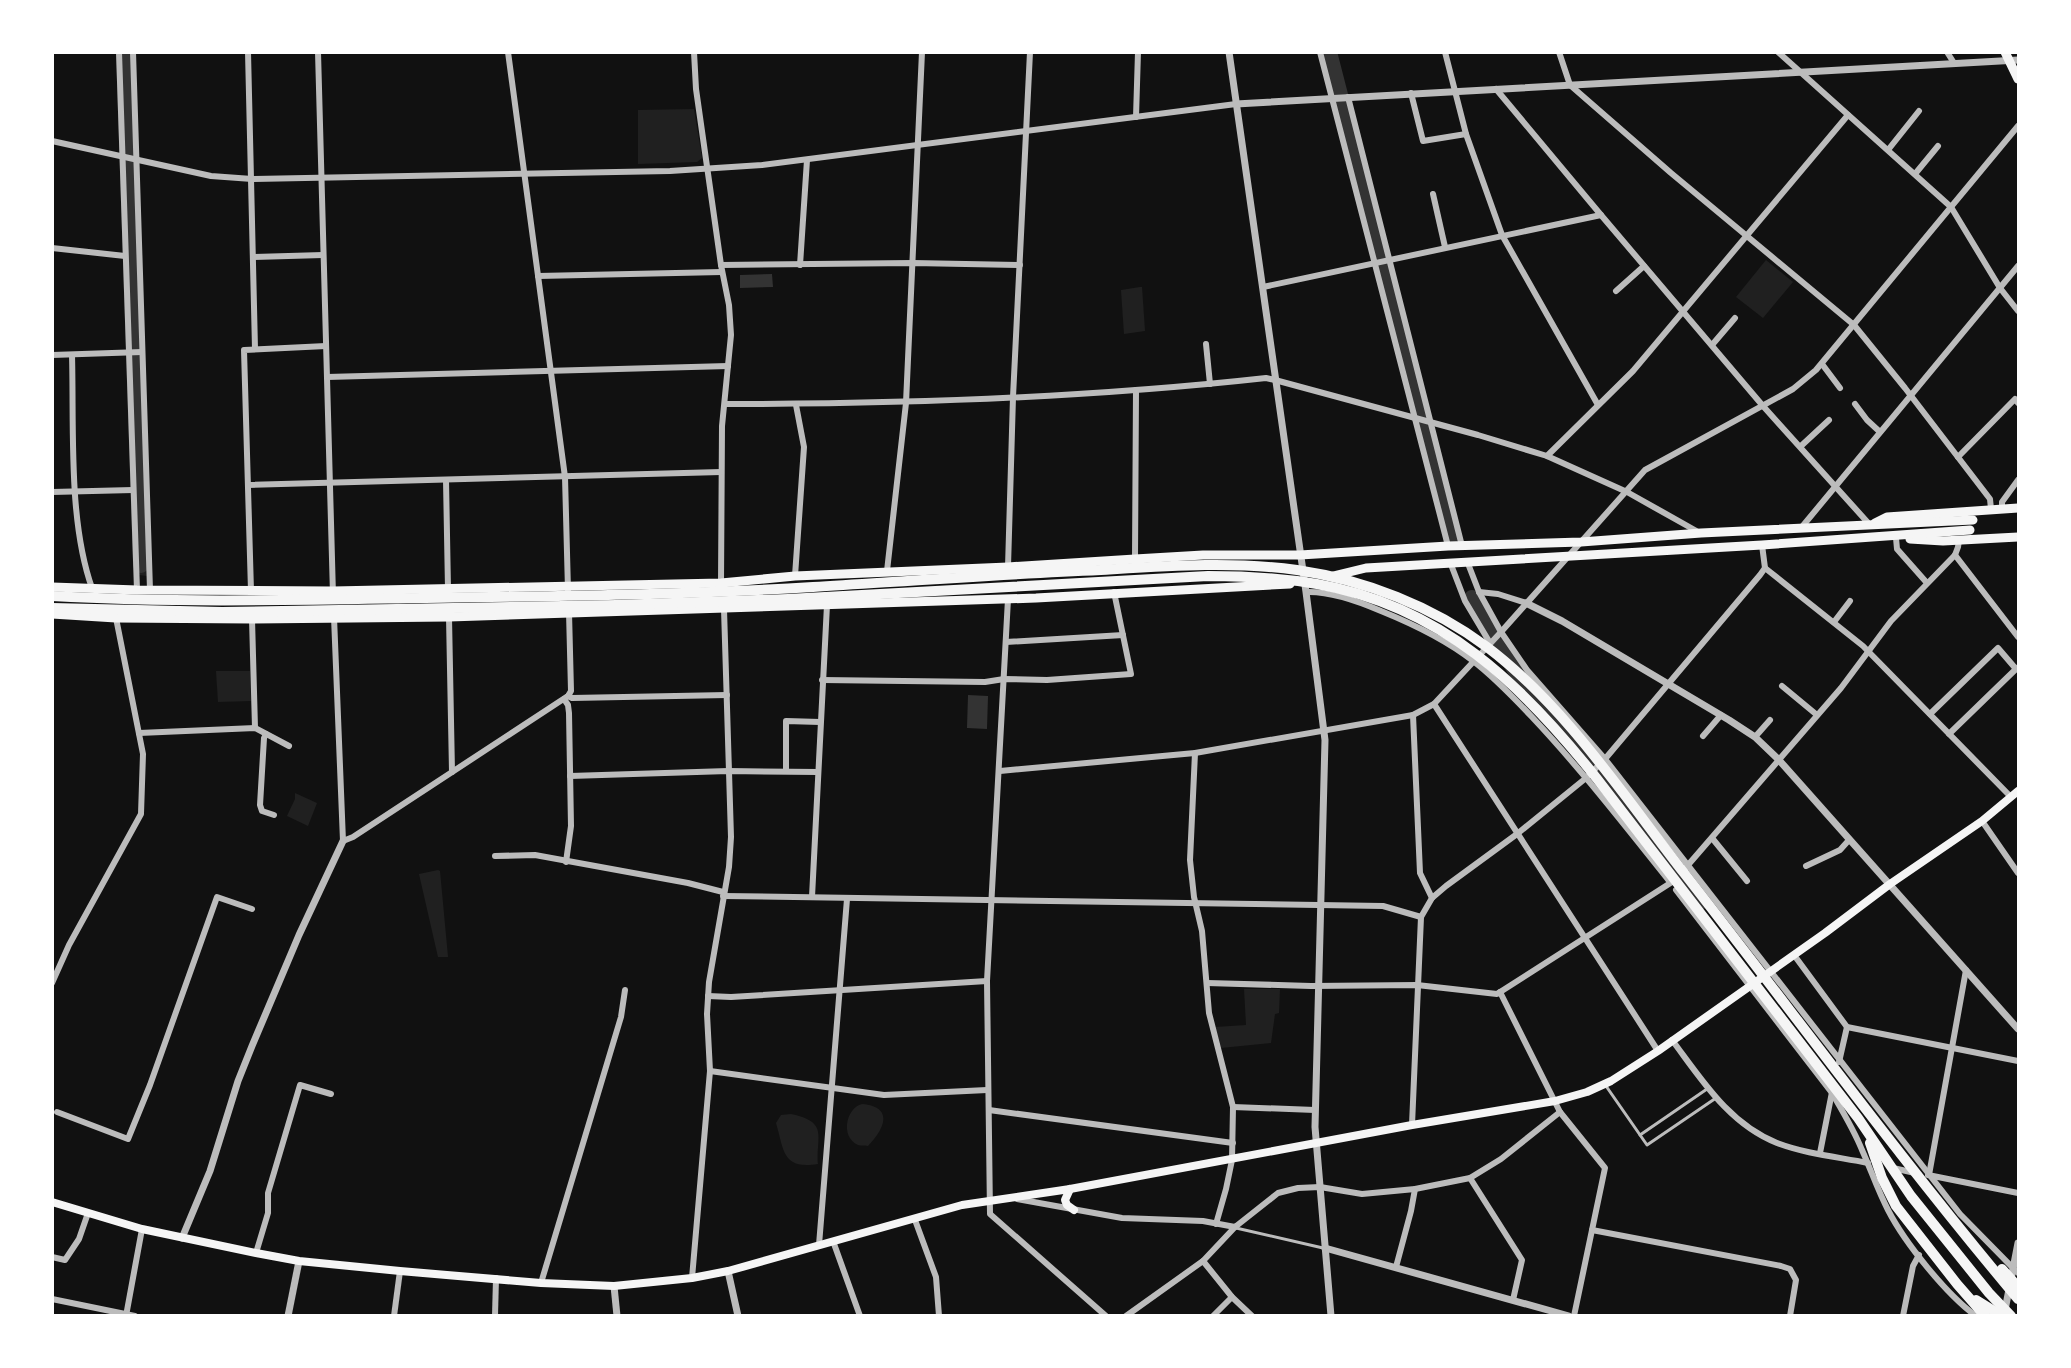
<svg xmlns="http://www.w3.org/2000/svg" width="2071" height="1368" font-family="'IBM Plex Sans',sans-serif">
	<style>
		.green { fill: #202020 }
		.water { fill: #333 }
		.lines { fill: none; stroke-linecap: round; stroke-linejoin: round }
		.river { stroke: #333; stroke-width: 16 }
		.service { stroke: #bcbcbc; stroke-width: 3 }
		.minor { stroke: #bcbcbc; stroke-width: 6 }
		.tertiary { stroke: #bcbcbc; stroke-width: 7 }
		.secondary { stroke: #f5f5f5; stroke-width: 8 }
		.trunk { stroke: #f5f5f5; stroke-width: 9 }
		.motorway { stroke: #f5f5f5; stroke-width: 10 }
	</style>
	<rect width="100%" height="100%" fill="#111"/>
	<g class="green">
		<polygon points="122,53 130,53 133,147 125,146"/>
		<polygon points="694,109 702,158 697,162 638,164 638,110"/>
		<polygon points="126,170 134,170 141,457 147,576 139,575"/>
		<polygon points="1766,260 1793,282 1763,318 1736,297"/>
		<polygon points="1140,287 1142,287 1145,331 1124,334 1121,290"/>
		<polygon points="216,671 250,671 251,701 218,702"/>
		<polygon points="295,793 317,803 308,826 287,816 295,799"/>
		<polygon points="438,870 440,871 448,957 438,957 419,874"/>
		<polygon points="1244,989 1280,989 1279,1013 1275,1014 1271,1043 1221,1048 1215,1027 1246,1025"/>
		<path d="M862,1104C895,1107 884,1130 868,1146C865,1145 861,1146 858,1145C840,1137 846,1108 862,1104Z"/>
		<path d="M791,1114C829,1122 816,1136 818,1164C782,1170 784,1150 776,1123L781,1115Z"/>
	</g>
	<g class="water">
		<polygon points="772,274 773,287 740,288 740,275"/>
		<polygon points="968,695 988,696 987,729 967,728"/>
	</g>
	<g class="lines">
		<g class="river">
			<polyline points="124,52 141,565"/>
			<polyline points="1329,52 1453,535"/>
			<polyline points="1472,598 1491,631"/>
			<polyline points="1498,642 1520,678 1597,767 1700,902"/>
		</g>
		<g class="service">
			<polyline points="1606,1086 1647,1145 1716,1098"/>
			<polyline points="1640,1135 1707,1089"/>
			<polyline points="1236,1228 1323,1248"/>
		</g>
		<g class="minor">
			<polyline points="119,52 137,590"/>
			<polyline points="133,52 150,590"/>
			<polyline points="248,52 255,349"/>
			<polyline points="318,52 333,595"/>
			<polyline points="508,52 565,477 568,590"/>
			<polyline points="694,52 696,89 721,265 729,305 731,335 722,426 721,583"/>
			<polyline points="1320,52 1448,546"/>
			<polyline points="1445,52 1466,134 1502,235 1598,405"/>
			<polyline points="1559,52 1570,85 1671,173 1854,325 1905,388 1990,499 1991,509"/>
			<polyline points="1778,52 1951,207 2000,288 2018,311"/>
			<polyline points="1947,52 1954,63"/>
			<polyline points="1496,89 1601,215 1763,406 1870,525"/>
			<polyline points="1411,93 1423,141 1466,134"/>
			<polyline points="1348,97 1462,546"/>
			<polyline points="1136,117 1138,52"/>
			<polyline points="52,141 211,176 252,179 670,171 762,165 1236,104"/>
			<polyline points="1888,150 1919,111"/>
			<polyline points="1915,174 1938,146"/>
			<polyline points="1433,194 1445,247"/>
			<polyline points="52,248 125,256"/>
			<polyline points="254,257 323,255"/>
			<polyline points="721,265 913,263 1020,265"/>
			<polyline points="800,265 807,160"/>
			<polyline points="538,276 722,272"/>
			<polyline points="1263,287 1601,215"/>
			<polyline points="1616,291 1644,266"/>
			<polyline points="1206,344 1210,384"/>
			<polyline points="1712,345 1735,318"/>
			<polyline points="52,355 142,352"/>
			<path d="M72,355C74,426 68,521 92,588"/>
			<polyline points="1822,364 1840,388"/>
			<polyline points="327,377 728,366"/>
			<path d="M725,404C905,404 1086,398 1266,378L1275,380L1478,435L1547,456L1627,492L1700,533"/>
			<polyline points="1855,404 1867,420 1880,432"/>
			<polyline points="1801,446 1829,420"/>
			<polyline points="1547,456 1633,371 1848,115"/>
			<polyline points="1958,457 2015,399 2018,403"/>
			<polyline points="446,480 448,589"/>
			<polyline points="248,485 721,472"/>
			<polyline points="52,492 133,490"/>
			<polyline points="2002,509 2002,502 2018,480"/>
			<polyline points="1801,528 2018,266"/>
			<polyline points="1896,538 1897,549 1927,583"/>
			<polyline points="1955,555 2018,637"/>
			<polyline points="1135,559 1136,390"/>
			<polyline points="1467,561 1479,592 1501,632 1527,670 1605,759 1960,1214 2018,1273"/>
			<polyline points="1450,562 1465,601 1490,643"/>
			<polyline points="1008,567 1013,397 1030,52"/>
			<polyline points="1765,568 1863,646 2011,797"/>
			<polyline points="887,571 906,403 922,52"/>
			<polyline points="795,576 804,447 796,405"/>
			<polyline points="251,591 244,350 326,346"/>
			<path d="M1306,592C1331,591 1358,601 1381,611C1413,624 1445,639 1473,661C1494,677 1514,698 1532,717C1581,769 1625,826 1670,882"/>
			<polyline points="1479,592 1498,594 1526,603"/>
			<polyline points="1008,599 987,981 990,1214 1106,1316"/>
			<polyline points="334,617 343,841 353,837 568,696 571,691 569,612"/>
			<polyline points="449,617 452,772"/>
			<polyline points="252,619 255,728"/>
			<polyline points="1834,622 1850,601"/>
			<polyline points="1006,642 1123,635"/>
			<polyline points="822,680 985,682 1004,679 1047,680 1131,674 1114,592"/>
			<polyline points="1782,686 1817,715"/>
			<polyline points="568,696 572,698 727,695"/>
			<polyline points="564,699 568,705 569,713 571,826 566,862"/>
			<polyline points="1434,704 1658,1051"/>
			<polyline points="1930,714 1998,648 2016,669"/>
			<polyline points="1413,715 1420,873 1432,898"/>
			<polyline points="139,733 255,728 289,746"/>
			<polyline points="266,734 264,738 260,805 262,811 274,815"/>
			<polyline points="1949,734 2017,668"/>
			<polyline points="1703,736 1721,715"/>
			<polyline points="1755,737 1770,720"/>
			<polyline points="1195,753 1190,860 1194,897 1202,931 1209,1013 1233,1107 1232,1160 1226,1189 1216,1224"/>
			<polyline points="786,771 786,721 820,722"/>
			<polyline points="1000,771 1195,753 1413,715 1434,704 1501,632 1645,470 1793,389 1816,370 2018,126"/>
			<polyline points="570,776 728,771 818,772"/>
			<polyline points="1982,821 2018,873"/>
			<polyline points="1712,838 1747,881"/>
			<polyline points="495,856 535,855 688,883 723,892"/>
			<polyline points="1806,866 1840,850 1849,840"/>
			<polyline points="1682,872 1841,688 1891,621 1955,555 1958,547 1959,540"/>
			<path d="M1676,890L1832,1093C1843,1112 1854,1130 1862,1150C1871,1170 1878,1191 1888,1210C1905,1243 1946,1294 1976,1316"/>
			<polyline points="723,896 1383,906 1421,917"/>
			<polyline points="812,897 827,605"/>
			<polyline points="1794,955 1847,1027 2018,1061"/>
			<polyline points="52,983 69,945 141,814 143,754 116,618"/>
			<polyline points="1207,983 1311,986 1417,985 1497,994 1672,882"/>
			<polyline points="1500,992 1560,1112 1605,1168 1574,1316"/>
			<polyline points="708,996 731,997 987,981"/>
			<path d="M1672,1040C1702,1080 1729,1124 1777,1143C1806,1154 1838,1157 1868,1163"/>
			<polyline points="1839,1062 1847,1027"/>
			<polyline points="710,1071 884,1095 987,1090"/>
			<polyline points="1233,1107 1315,1110"/>
			<polyline points="989,1110 1233,1143"/>
			<polyline points="57,1112 128,1139 150,1085 217,897 252,909"/>
			<polyline points="1412,1125 1421,917 1432,898 1446,886 1517,834 1586,778 1605,759 1760,575 1765,568 1762,545"/>
			<polyline points="1820,1153 1832,1092"/>
			<polyline points="1893,1168 1915,1173"/>
			<polyline points="1928,1175 2018,1193"/>
			<polyline points="1929,1175 1966,970"/>
			<polyline points="1470,1178 1522,1260 1513,1300"/>
			<polyline points="1017,1199 1122,1218 1203,1221 1235,1227 1278,1193 1298,1188 1320,1187 1362,1194 1415,1189 1470,1178 1501,1159 1560,1112"/>
			<polyline points="915,1220 936,1277 939,1316"/>
			<polyline points="1592,1230 1781,1266 1790,1269 1796,1280 1790,1316"/>
			<polyline points="833,1241 860,1316"/>
			<polyline points="819,1245 847,899"/>
			<polyline points="256,1253 268,1213 268,1193 300,1085 331,1094"/>
			<polyline points="52,1257 65,1260 79,1239 88,1213"/>
			<polyline points="1203,1261 1232,1297 1252,1316"/>
			<polyline points="1396,1267 1411,1211 1415,1189"/>
			<polyline points="692,1278 710,1071 707,1014 709,982 729,867 731,837 724,609"/>
			<polyline points="541,1283 621,1017 625,990"/>
			<polyline points="52,1299 135,1316"/>
			<polyline points="126,1316 142,1229"/>
			<polyline points="394,1316 400,1271"/>
			<polyline points="495,1316 496,1278"/>
			<polyline points="1126,1316 1203,1261 1235,1227"/>
			<polyline points="1213,1316 1232,1297"/>
			<polyline points="1903,1316 1913,1266 1919,1255"/>
		</g>
		<g class="tertiary">
			<polyline points="1229,52 1306,592 1325,740 1315,1127 1331,1316"/>
			<polyline points="1236,104 2018,60"/>
			<polyline points="1526,603 1562,621 1729,720 1755,737 1779,760 2018,1029"/>
			<polyline points="182,1238 210,1171 238,1081 252,1046 299,935 343,841"/>
			<polyline points="1325,1248 1569,1316"/>
			<polyline points="728,1271 738,1316"/>
			<polyline points="614,1286 617,1316"/>
			<polyline points="2005,1310 2018,1243"/>
			<polyline points="288,1316 299,1261"/>
		</g>
		<g class="secondary">
			<polyline points="1070,1189 1065,1200 1067,1205 1074,1210"/>
			<polyline points="52,1202 142,1229 256,1253 299,1261 400,1271 541,1283 614,1286 692,1278 728,1271 962,1205 1070,1189 1412,1125 1555,1101 1587,1092 1611,1081 1658,1051 1825,933 1890,884 1982,821 2018,791"/>
		</g>
		<g class="trunk">
			<polyline points="2005,52 2018,79"/>
			<polyline points="1875,523 1887,517 2018,508"/>
			<polyline points="1910,539 1943,541 2018,537"/>
			<polyline points="1333,576 1366,568 1762,545 1970,530"/>
			<polyline points="52,587 137,590 333,591 721,583 795,576 1008,567 1135,559 1203,555 1300,555 1448,546 1581,542 1701,533 1973,520"/>
			<polyline points="52,614 116,618 252,619 449,617 1036,598 1290,584"/>
		</g>
		<g class="motorway">
			<path d="M52,596C175,603 298,600 421,598C552,596 683,595 813,587C909,581 1005,574 1101,570C1166,566 1232,561 1297,570C1365,580 1432,606 1487,647C1565,706 1624,796 1684,873C1795,1015 1902,1161 2018,1299"/>
			<path d="M52,608L222,612L616,605L788,599L1208,576C1244,576 1281,578 1317,584C1442,606 1523,685 1598,780L1858,1118L1911,1196L1989,1293L2011,1316"/>
			<polyline points="1870,1143 1882,1178 1896,1206 1957,1284 1985,1316"/>
			<polyline points="2002,1269 2018,1287"/>
			<polyline points="1976,1300 2002,1316"/>
		</g>
	</g>
	<rect width="2071" height="1368" fill="none" stroke="#ffffff" stroke-width="108"/>
</svg>
